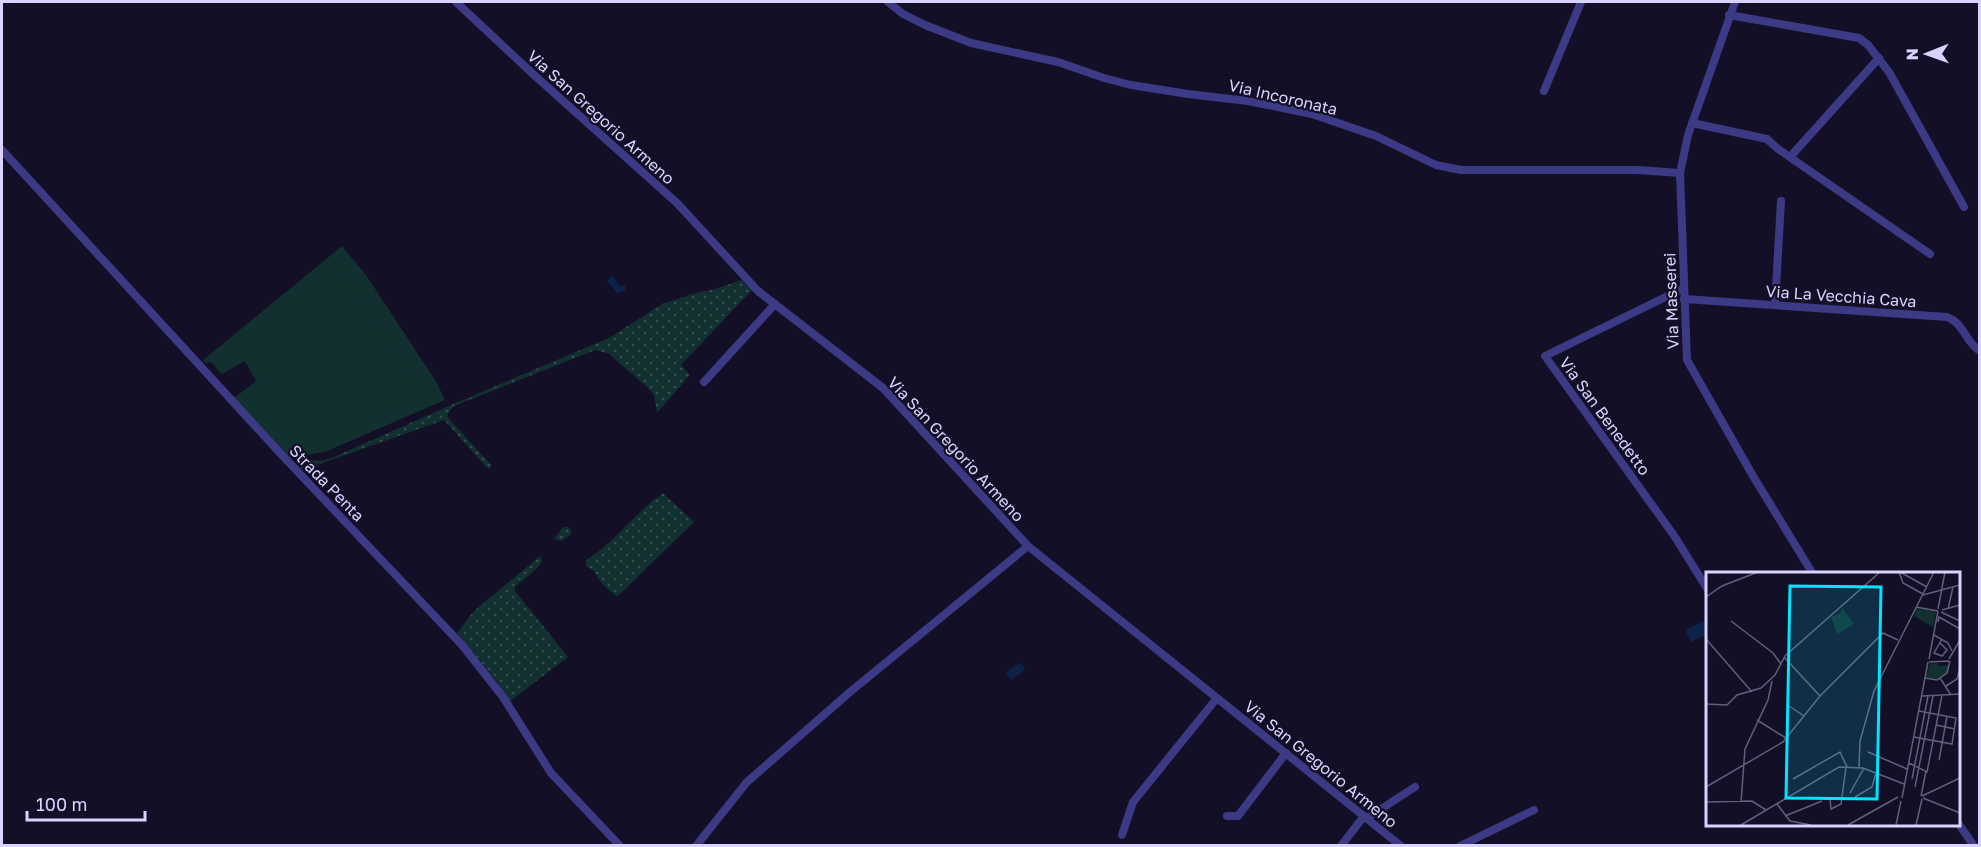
<svg xmlns="http://www.w3.org/2000/svg" width="1981" height="847" font-family="'Golos Text',sans-serif">
	<style>
		.grass { fill: url(#grass-dots) }
		.pitch { fill: #12302f }
		.water { fill: #0c2248 }
		.lines { fill: none; stroke-linecap: round; stroke-linejoin: round }
		.minor { stroke: #3d3a85; stroke-width: 8 }
		.labels { text-anchor: middle; stroke-width: 4.5; stroke-linejoin: round; paint-order: stroke }
		.street-label { font-size: 16px; fill: #d9d4ff; stroke: #130f26 }
		.inset-road { fill: none; stroke: #625e7d; stroke-width: 1.5 }
		.view { fill: #00e5ff; fill-opacity: 0.15; stroke: #00e5ff; stroke-width: 3 }
		.inset-edge { fill: none; stroke: #d9d4ff; stroke-width: 3 }
	</style>
	<defs>
		<pattern id="grass-dots" width="8" height="8" patternUnits="userSpaceOnUse" patternTransform="scale(1.5)"><rect width="8" height="8" fill="#12302f"/><path d="M2 2h.1M6 6h.1" fill="none" stroke="#344d4e" stroke-width="1.8" stroke-linecap="round"/></pattern>
	</defs>
	<rect width="100%" height="100%" fill="#130f26"/>
	<g class="grass">
		<polygon points="741,280 752,290 681,365 690,375 657,413 654,395 647,387 609,354 595,350 454,406 448,413 448,417 451,421 492,466 488,469 444,420 303,470 298,466 298,461 326,460 336,456 458,402 609,338 662,304 699,292 716,289"/>
		<path d="M663,493L694,522L617,597L602,584L594,571L586,566V560C616,542 635,512 663,493Z"/>
		<polygon points="563,527 569,527 572,533 562,541 554,539"/>
		<path d="M540,556L542,561C536,572 524,578 515,587V591L568,657L509,702L498,683L457,633L474,611Z"/>
	</g>
	<polygon class="pitch" points="342,246 366,275 437,383 445,400 325,452 288,458 234,398 256,381 245,361 222,374 211,362 206,363 203,360"/>
	<g class="water">
		<polygon points="612,276 619,285 626,286 625,291 617,293 607,281"/>
		<polygon points="1708,619 1708,634 1691,642 1685,630"/>
		<polygon points="1019,663 1023,665 1025,670 1011,680 1005,673"/>
	</g>
	<g class="lines">
		<g class="minor">
			<polyline points="456,2 533,74 677,203 758,291 883,388 1028,546 1401,846"/>
			<polyline points="888,2 903,14 925,25 971,43 1058,62 1104,78 1131,85 1188,94 1248,101 1312,114 1376,136 1436,165 1461,170 1638,170 1680,173"/>
			<polyline points="1735,2 1688,135 1680,173 1687,360 1753,476 1813,574"/>
			<polyline points="1729,15 1859,38 1868,45 1889,72 1964,207"/>
			<polyline points="1544,91 1581,2"/>
			<polyline points="1692,123 1767,139 1778,149 1930,254"/>
			<polyline points="2,150 281,454 462,645 503,697 551,773 620,846"/>
			<polyline points="1790,157 1879,58"/>
			<polyline points="1684,288 1545,356 1675,537 1708,590"/>
			<path d="M1684,299L1947,317C1964,323 1965,342 1980,351"/>
			<polyline points="1775,305 1781,201"/>
			<polyline points="704,382 775,304"/>
			<polyline points="1227,816 1238,816 1286,753"/>
			<polyline points="1367,818 1415,787"/>
			<polyline points="1958,823 1974,846"/>
			<polyline points="1122,835 1133,802 1217,698"/>
			<polyline points="696,846 747,782 850,692 1028,546"/>
			<polyline points="1341,846 1364,816"/>
			<polyline points="1460,846 1534,810"/>
		</g>
	</g>
	<g class="labels">
		<g class="street-label">
			<text transform="translate(1283 97) rotate(13)" y="6">Via Incoronata</text>
			<text transform="translate(601 117) rotate(42)" y="6">Via San Gregorio Armeno</text>
			<text transform="translate(1841 296) rotate(4)" y="6">Via La Vecchia Cava</text>
			<text transform="translate(1671 301) rotate(-92)" y="6">Via Masserei</text>
			<text transform="translate(1605 416) rotate(54)" y="6">Via San Benedetto</text>
			<text transform="translate(956 449) rotate(47)" y="6">Via San Gregorio Armeno</text>
			<text transform="translate(327 483) rotate(46)" y="6">Strada Penta</text>
			<text transform="translate(1321 764) rotate(39)" y="6">Via San Gregorio Armeno</text>
		</g>
	</g>
	<g transform="translate(1706 572)">
		<rect width="254" height="254" fill="#130f26"/>
		<path d="M210,36L230,40L227,55L208,44ZM232,91L233,94L242,93L241,101L231,107L220,105L224,92Z" fill="#12302f"/>
		<path d="M136,36L148,52L131,62L125,45L135,41Z" fill="#12302f"/>
		<path class="inset-road" d="M193,0L197,11L217,22M194,0L221,15M217,23L254,13M0,25L16,14L52,0M210,35L232,39M232,37L239,0M242,37L247,15M236,38L254,33M235,40L254,49M25,49L67,81L75,92M232,50L233,45L254,57M228,63L242,71L246,79M0,67L46,120M234,71L241,78L236,84L228,81L236,67M78,85L114,124M223,87L232,39M243,87L254,68M223,90L243,89M219,106L231,108L241,101L244,89M234,106L245,123M240,114L251,107L254,96M216,124L254,122M0,132L21,133L31,123L55,116L69,103L79,84L174,0M83,134L98,144M51,148L80,166M230,153L249,157M208,165L246,172L250,146L213,139M162,180L201,197M233,188L241,144M203,191L221,200L236,123M153,195L154,169L168,119L228,0M87,207L134,180L141,195M206,207L222,124M0,215L77,170L114,124L177,61L192,68M209,215L227,124M144,221L158,196M215,224L220,199M216,224L254,206M149,225L166,215L170,201M196,226L222,90M217,226L254,241M124,227L125,237L135,232L140,195M0,230L46,229L60,238M35,230L39,177L62,128L66,109M71,232L84,249L105,253M79,244L116,229M35,253L133,195L157,196L198,212M142,253L192,225M190,253L195,229M210,253L216,227"/>
		<path class="view" d="M84,14L175,15L171,227L80,226Z"/>
		<rect width="254" height="254" class="inset-edge"/>
	</g>
	<rect width="1981" height="847" fill="none" stroke="#d9d4ff" stroke-width="6"/>
	<g transform="translate(1927 54) rotate(269)" stroke="#130f26" stroke-width="4.5" paint-order="stroke">
	<path d="M0-4.5L10 22L0 15L-10 22Z" fill="#d9d4ff"/>
	<text y="-9" font-size="16" font-weight="bold" text-anchor="middle" fill="#d9d4ff">N</text>
	</g>
	<path d="M27 811v9h118v-9" fill="none" stroke="#d9d4ff" stroke-width="3"/>
	<text x="36" y="811" font-size="18" fill="#d9d4ff" stroke="#130f26" stroke-width="4.5" paint-order="stroke">100 m</text>
</svg>
